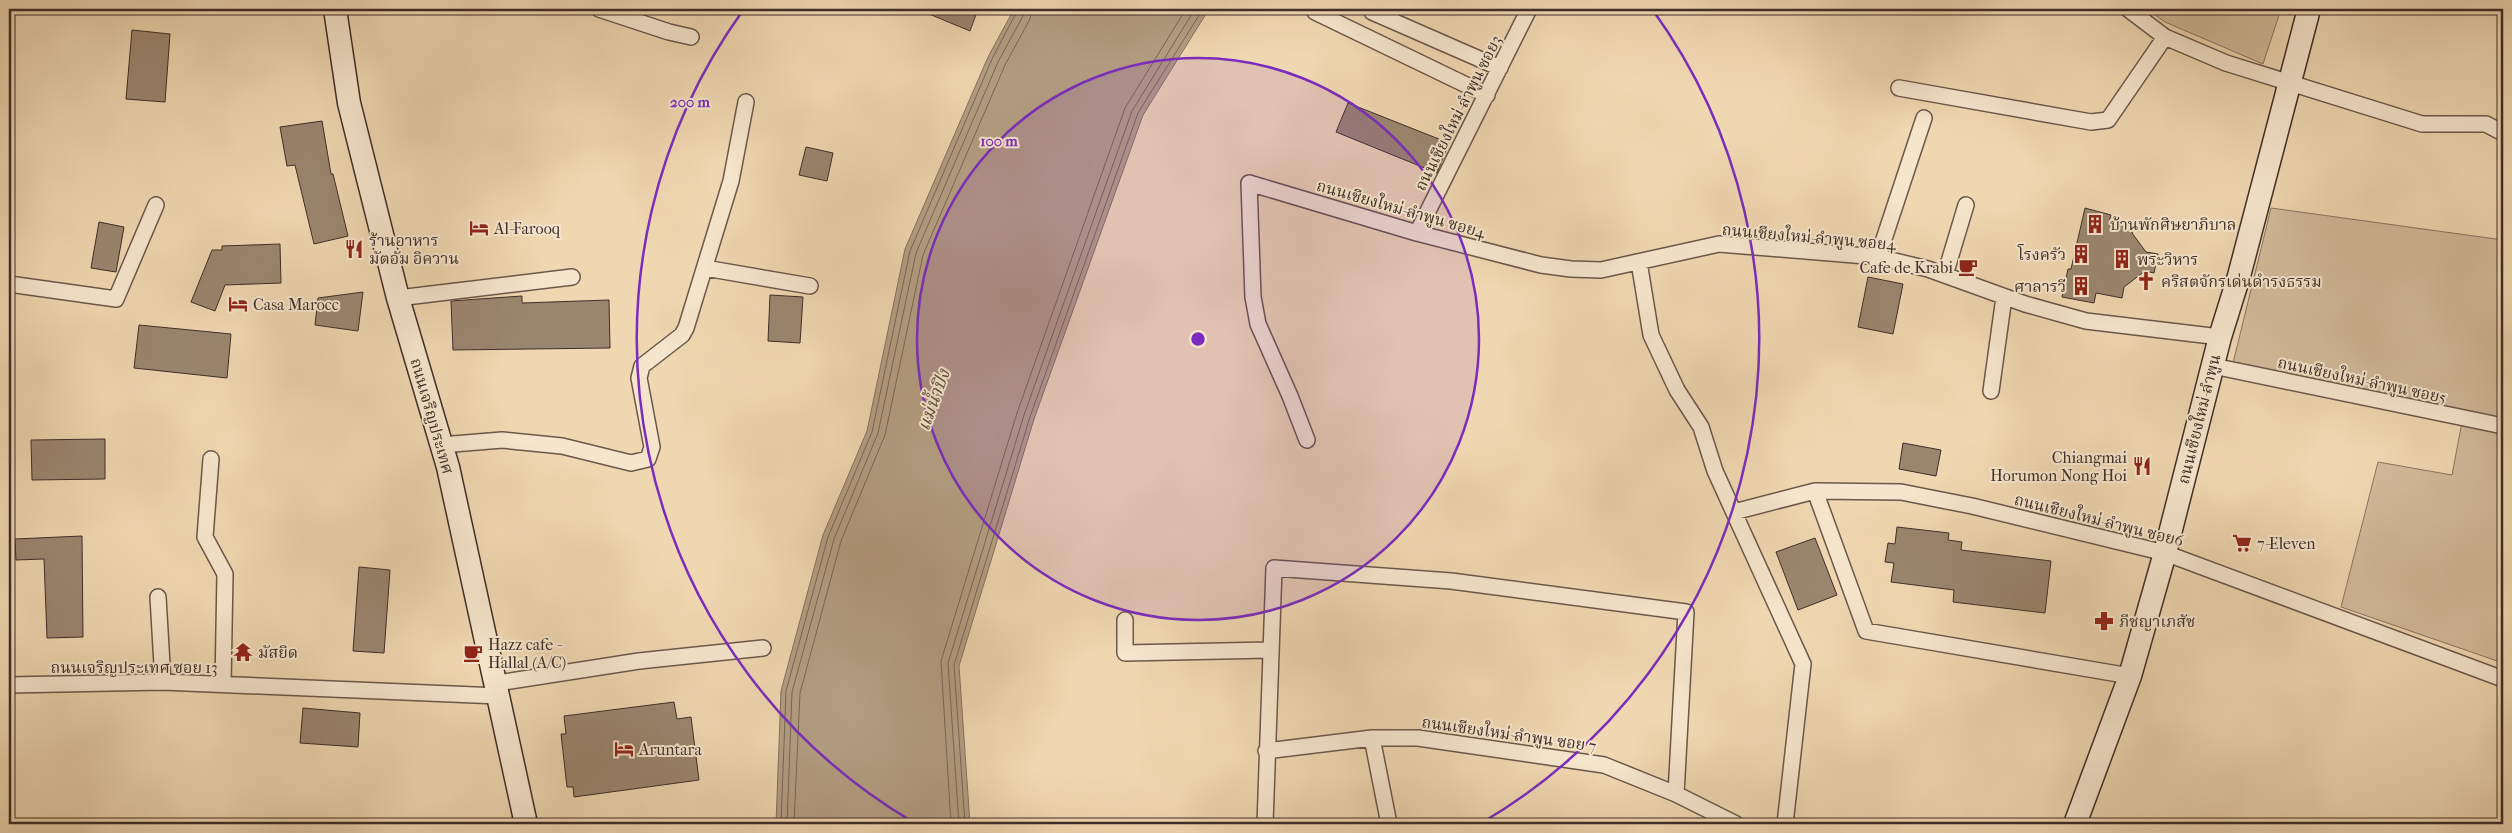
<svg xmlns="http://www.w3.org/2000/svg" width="2512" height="833" viewBox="0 0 2512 833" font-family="'IM FELL French Canon','Noto Serif Thai',serif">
  <rect width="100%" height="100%" fill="#efd7b1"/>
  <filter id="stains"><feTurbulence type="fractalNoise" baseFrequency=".004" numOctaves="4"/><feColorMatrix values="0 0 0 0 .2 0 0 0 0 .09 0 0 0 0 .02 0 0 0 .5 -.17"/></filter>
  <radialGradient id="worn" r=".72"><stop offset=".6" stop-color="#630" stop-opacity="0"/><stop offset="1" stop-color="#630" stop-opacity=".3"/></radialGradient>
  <path fill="#d1ba9a" stroke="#887461" d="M 2147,9 L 2281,9 L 2263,64 L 2165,22 Z
    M 2271,208 L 2503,240 L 2503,419 L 2232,367 Z
    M 2462,422 L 2503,427 L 2503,663 L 2341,607 L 2378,462 L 2452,475 Z"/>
  <path fill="#b39e82" stroke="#84715e" d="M 1014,9 L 1209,9 L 1143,115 L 1034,419 L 959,666 L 970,824 L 776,824 L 781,691 L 823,535 L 867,431 L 905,249 L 988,57 Z"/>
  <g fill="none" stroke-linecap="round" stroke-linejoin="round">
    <path stroke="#786655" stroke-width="1" d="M 781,824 L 786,691 L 828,537 L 872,432 L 910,251 L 992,59 L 1018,9
      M 787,824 L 792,692 L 834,539 L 878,433 L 916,253 L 998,62 L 1023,16 L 1025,9
      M 794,824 L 800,693 L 841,541 L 885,435 L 923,255 L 1005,65 L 1030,19 L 1032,9
      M 951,824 L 941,661 L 1017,413 L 1125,108 L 1186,9
      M 959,824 L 948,663 L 1024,415 L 1132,111 L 1195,9
      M 965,824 L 954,665 L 1030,417 L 1138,113 L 1203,9"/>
  </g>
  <path fill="#9a866f" stroke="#3e2e28" d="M 917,9 L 978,9 L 970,31 Z
    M 132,30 L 170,34 L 165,102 L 126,99 Z
    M 1348,103 L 1449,143 L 1437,173 L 1336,132 Z
    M 322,121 L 331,174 L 333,174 L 348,236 L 314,244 L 295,165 L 287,166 L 280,127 Z
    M 806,147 L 833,153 L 827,181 L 799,175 Z
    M 2085,208 L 2111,215 L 2109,222 L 2134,226 L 2132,233 L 2146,252 L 2158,254 L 2154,273 L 2145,271 L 2124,287 L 2122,298 L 2096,293 L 2094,303 L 2062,297 L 2068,269 L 2071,269 Z
    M 99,222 L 124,227 L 116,272 L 91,268 Z
    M 280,244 L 281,283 L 225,285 L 215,311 L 191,302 L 212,250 L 222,250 L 222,246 Z
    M 1868,277 L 1903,284 L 1893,334 L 1858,327 Z
    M 363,292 L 358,331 L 315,325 L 318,298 Z
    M 770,295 L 803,297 L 800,343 L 768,341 Z
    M 522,296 L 522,303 L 609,300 L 610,348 L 453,350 L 451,301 Z
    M 139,325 L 231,334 L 227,378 L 134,368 Z
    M 105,439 L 105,479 L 32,480 L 31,440 Z
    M 1903,443 L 1941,450 L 1936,476 L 1899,469 Z
    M 1897,527 L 1949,533 L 1948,540 L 1962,542 L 1961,550 L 2051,561 L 2045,613 L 1953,602 L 1954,590 L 1891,582 L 1894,563 L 1885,562 L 1888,543 L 1895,544 Z
    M 82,536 L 83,637 L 47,638 L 44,559 L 16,560 L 15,539 Z
    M 1815,538 L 1837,595 L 1798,610 L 1776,552 Z
    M 359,567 L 390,570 L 384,653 L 353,651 Z
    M 674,702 L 677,719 L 691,717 L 699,780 L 574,797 L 573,787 L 567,787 L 561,734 L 566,734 L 564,716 Z
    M 303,708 L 360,713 L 358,747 L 300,743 Z"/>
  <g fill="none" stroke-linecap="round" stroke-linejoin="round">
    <g stroke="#6a584a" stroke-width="18">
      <path id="street" d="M 599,9 L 669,32 L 691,37
        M 2128,9 L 2165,37 L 2226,63 L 2422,124 L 2486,124 L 2503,133
        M 1315,12 L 1487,95
        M 1372,12 L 1500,68
        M 1899,88 L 2091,122 L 2108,120 L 2165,37
        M 1417,233 L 1529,9
        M 1878,257 L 1924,118
        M 1639,262 L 1651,335 L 1677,390 L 1701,427 L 1715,471 L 1803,664 L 1785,824
        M 705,268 L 810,286
        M 1945,275 L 1966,205
        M 9,284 L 116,299 L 156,205
        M 398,298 L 572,277
        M 2213,366 L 2503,426
        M 1991,391 L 2004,297
        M 1307,440 L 1290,396 L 1258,324 L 1253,297 L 1249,183 L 1417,233 L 1541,265 L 1571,269 L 1601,270 L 1719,244 L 1878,257 L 1928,269 L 2025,304 L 2086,321 L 2220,337
        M 441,445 L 502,440 L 562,446 L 631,463 L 648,459 L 652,447 L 639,378 L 642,366 L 682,335 L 686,328 L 731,181 L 746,102
        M 211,459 L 205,537 L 225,574 L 223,684
        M 1734,512 L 1815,491
        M 158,597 L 163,682
        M 1125,620 L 1125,653 L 1270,650
        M 2130,676 L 1866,631 L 1815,491 L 1901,492 L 1972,506 L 2165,553 L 2503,679
        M 497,683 L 639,661 L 763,648
        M 9,685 L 163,682 L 499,696
        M 1372,738 L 1389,824
        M 1266,751 L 1372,738 L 1418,738 L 1604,765 L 1676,794 L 1736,824
        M 1265,824 L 1274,568 L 1451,581 L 1686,612 L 1676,794"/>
    </g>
    <g stroke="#3e2e28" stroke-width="25">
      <path id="secondary" d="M 335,9 L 349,103 L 398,298 L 448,467 L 526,824
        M 2075,824 L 2130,676 L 2165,553 L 2220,337 L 2239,276 L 2309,9"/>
    </g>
    <use href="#street" stroke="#f5e5cc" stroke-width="15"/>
    <use href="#secondary" stroke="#f5e5cc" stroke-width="22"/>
  </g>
  <circle cx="1198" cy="339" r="281" fill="#7b2cbf" fill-opacity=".12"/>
  <g fill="none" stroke="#7b2cbf" stroke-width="2.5">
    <circle cx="1198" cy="339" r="281"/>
    <path d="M913 822A561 561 0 0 1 744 9M1652 9A561 561 0 0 1 1483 822"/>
  </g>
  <defs>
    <g id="building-bare" transform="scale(1.5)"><path d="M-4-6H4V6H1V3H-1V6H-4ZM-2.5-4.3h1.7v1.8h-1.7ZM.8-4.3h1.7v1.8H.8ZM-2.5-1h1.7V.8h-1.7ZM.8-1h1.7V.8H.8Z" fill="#8f2418" stroke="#f5e5cc" stroke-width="2.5" paint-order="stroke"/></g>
    <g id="hotel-bare" transform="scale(1.5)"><path d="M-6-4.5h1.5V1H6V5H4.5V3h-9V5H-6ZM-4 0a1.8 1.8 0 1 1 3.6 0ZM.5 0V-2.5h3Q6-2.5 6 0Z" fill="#8f2418" stroke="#f5e5cc" stroke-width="2.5" paint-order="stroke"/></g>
    <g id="restaurant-bare" transform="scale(1.5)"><path d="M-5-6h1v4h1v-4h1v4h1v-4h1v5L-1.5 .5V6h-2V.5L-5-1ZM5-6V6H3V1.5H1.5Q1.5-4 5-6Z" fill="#8f2418" stroke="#f5e5cc" stroke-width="2.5" paint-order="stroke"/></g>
    <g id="cafe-bare" transform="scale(1.5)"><path d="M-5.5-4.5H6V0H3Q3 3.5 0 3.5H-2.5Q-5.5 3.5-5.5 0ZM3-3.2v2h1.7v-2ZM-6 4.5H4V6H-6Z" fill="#8f2418" stroke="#f5e5cc" stroke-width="2.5" paint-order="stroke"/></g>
    <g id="church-bare" transform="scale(1.5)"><path d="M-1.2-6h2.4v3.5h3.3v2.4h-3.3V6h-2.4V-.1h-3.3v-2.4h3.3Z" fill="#8f2418" stroke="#f5e5cc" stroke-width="2.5" paint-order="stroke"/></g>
    <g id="supermarket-bare" transform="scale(1.5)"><path d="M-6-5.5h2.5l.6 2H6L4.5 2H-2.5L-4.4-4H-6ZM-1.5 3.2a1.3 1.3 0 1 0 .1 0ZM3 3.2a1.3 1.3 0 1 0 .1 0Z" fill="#8f2418" stroke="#f5e5cc" stroke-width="2.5" paint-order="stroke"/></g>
    <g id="pharmacy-bare" transform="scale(1.5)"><path d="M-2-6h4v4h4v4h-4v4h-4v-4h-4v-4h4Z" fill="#8f2418" stroke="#f5e5cc" stroke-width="2.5" paint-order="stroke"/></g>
    <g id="temple-bare" transform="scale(1.5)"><path d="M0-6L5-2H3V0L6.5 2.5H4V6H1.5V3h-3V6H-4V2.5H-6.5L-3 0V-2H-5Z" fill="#8f2418" stroke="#f5e5cc" stroke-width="2.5" paint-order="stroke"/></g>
  </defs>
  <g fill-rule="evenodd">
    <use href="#building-bare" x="2095" y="224"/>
    <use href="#hotel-bare" x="479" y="228"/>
    <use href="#restaurant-bare" x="354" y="249"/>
    <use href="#building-bare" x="2081" y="254"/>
    <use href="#building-bare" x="2122" y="259"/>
    <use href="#cafe-bare" x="1968" y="267"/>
    <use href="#church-bare" x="2146" y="281"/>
    <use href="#building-bare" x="2081" y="286"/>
    <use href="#hotel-bare" x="238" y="304"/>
    <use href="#restaurant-bare" x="2142" y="466"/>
    <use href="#supermarket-bare" x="2242" y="543"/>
    <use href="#pharmacy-bare" x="2104" y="621"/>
    <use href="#temple-bare" x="243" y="652"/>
    <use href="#cafe-bare" x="473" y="653"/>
    <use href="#hotel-bare" x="624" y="749"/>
  </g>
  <g text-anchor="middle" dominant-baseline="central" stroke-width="4" stroke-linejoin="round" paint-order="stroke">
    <g font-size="16" fill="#3e2e28" stroke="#f5e5cc">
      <text transform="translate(1458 113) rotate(-63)">ถนนเชียงใหม่-ลำพูน ซอย3</text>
      <text transform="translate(1401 209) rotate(16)">ถนนเชียงใหม่-ลำพูน ซอย4</text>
      <text transform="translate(1809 237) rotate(5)">ถนนเชียงใหม่-ลำพูน ซอย4</text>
      <text transform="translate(2362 380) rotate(12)">ถนนเชียงใหม่-ลำพูน ซอย5</text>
      <text transform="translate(432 416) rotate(74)">ถนนเจริญประเทศ</text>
      <text transform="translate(2199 419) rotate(-76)">ถนนเชียงใหม่-ลำพูน</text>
      <text transform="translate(2099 520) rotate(14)">ถนนเชียงใหม่-ลำพูน ซอย6</text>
      <text x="134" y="667">ถนนเจริญประเทศ ซอย 13</text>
      <text transform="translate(1509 734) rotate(8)">ถนนเชียงใหม่-ลำพูน ซอย 7</text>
    </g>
    <g font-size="16" fill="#3e2e28" stroke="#f5e5cc" text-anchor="start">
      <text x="2110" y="224">บ้านพักศิษยาภิบาล</text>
      <text x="494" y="228">Al-Farooq</text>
      <text x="369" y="240">ร้านอาหาร<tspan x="369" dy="18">มัตอัม อิควาน</tspan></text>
      <text x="2066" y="254" text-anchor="end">โรงครัว</text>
      <text x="2137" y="259">พระวิหาร</text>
      <text x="1953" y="267" text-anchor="end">Cafe de Krabi</text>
      <text x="2161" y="281">คริสตจักรเด่นดำรงธรรม</text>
      <text x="2066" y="286" text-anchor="end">ศาลารวี</text>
      <text x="253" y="304">Casa Marocc</text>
      <text x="2127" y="457" text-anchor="end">Chiangmai<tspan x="2127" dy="18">Horumon Nong Hoi</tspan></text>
      <text x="2257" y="543">7-Eleven</text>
      <text x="2119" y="621">ภีชญาเภสัช</text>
      <text x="488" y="644">Hazz cafe -<tspan x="488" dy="18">Hallal (A/C)</tspan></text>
      <text x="258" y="652">มัสยิด</text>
      <text x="639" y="749">Aruntara</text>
    </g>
    <g font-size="18" font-style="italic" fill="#5b4a3e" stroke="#f5e5cc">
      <text transform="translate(934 400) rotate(-70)">แม่น้ำปิง</text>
    </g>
  </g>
  <circle cx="1198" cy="339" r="8" fill="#7b2cbf" stroke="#f5e5cc" stroke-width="2.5"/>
  <g font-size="15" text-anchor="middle" font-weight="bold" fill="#7b2cbf" stroke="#f5e5cc" stroke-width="4" stroke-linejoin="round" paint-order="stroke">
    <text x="690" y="107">200 m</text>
    <text x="999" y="146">100 m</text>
  </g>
  <rect width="2512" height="833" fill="none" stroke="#efd7b1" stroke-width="30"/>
  <rect x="10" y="10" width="2492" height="813" fill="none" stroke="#3e2e28" stroke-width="2.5"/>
  <rect x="15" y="15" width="2482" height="803" fill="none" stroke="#3e2e28"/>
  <rect width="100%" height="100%" filter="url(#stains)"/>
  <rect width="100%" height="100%" fill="url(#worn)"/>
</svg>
